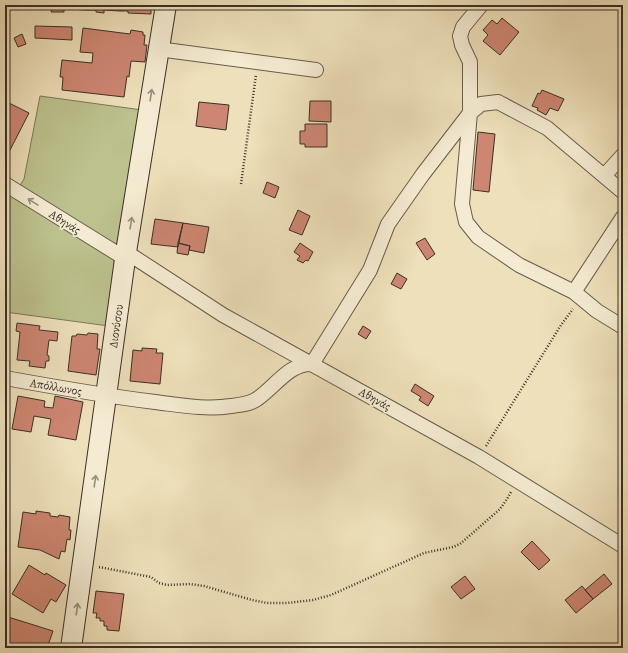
<svg xmlns="http://www.w3.org/2000/svg" width="628" height="653" viewBox="0 0 628 653" font-family="Alegreya,serif">
  <rect width="100%" height="100%" fill="#eee0ba"/>
  <filter id="stains"><feTurbulence type="fractalNoise" baseFrequency=".005" numOctaves="4"/><feColorMatrix values="0 0 0 0 .2 0 0 0 0 .09 0 0 0 0 .02 0 0 0 .5 -.17"/></filter>
  <radialGradient id="worn" r=".72"><stop offset=".6" stop-color="#630" stop-opacity="0"/><stop offset="1" stop-color="#630" stop-opacity=".3"/></radialGradient>
  <path fill="#bcc18d" stroke="#7b785a" d="M 40,96 L 142,110 L 109,326 L 5,312 L 5,189 L 14,195 L 24,179 Z"/>
  <path fill="#cd8672" stroke="#3a3026" d="M 18,5 L 38,5 L 38,7 L 18,7 Z
    M 38,5 L 67,5 L 67,9 L 64,9 L 64,12 L 51,12 L 52,8 L 38,7 Z
    M 67,5 L 86,5 L 86,10 L 67,9 Z
    M 86,5 L 120,5 L 120,11 L 104,10 L 104,13 L 96,12 L 96,10 L 86,10 Z
    M 120,5 L 151,5 L 151,14 L 128,13 L 128,11 L 120,11 Z
    M 502,18 L 519,32 L 500,55 L 483,41 L 488,35 L 483,30 L 492,20 L 497,24 Z
    M 35,26 L 72,27 L 72,40 L 35,38 Z
    M 83,28 L 130,34 L 131,30 L 143,32 L 143,35 L 145,35 L 144,45 L 147,45 L 145,62 L 131,61 L 129,77 L 127,76 L 124,97 L 62,90 L 63,77 L 60,77 L 62,60 L 92,63 L 93,53 L 80,52 Z
    M 22,34 L 26,44 L 18,47 L 14,38 Z
    M 542,90 L 564,99 L 558,111 L 550,108 L 546,115 L 537,110 L 538,108 L 532,106 L 538,93 L 540,94 Z
    M 5,101 L 29,113 L 9,152 L 5,150 Z
    M 310,101 L 331,101 L 331,122 L 309,121 Z
    M 199,102 L 229,105 L 226,130 L 196,126 Z
    M 305,124 L 327,124 L 327,147 L 305,147 L 305,144 L 300,144 L 300,131 L 305,131 Z
    M 478,132 L 495,134 L 489,192 L 473,190 Z
    M 267,182 L 279,187 L 275,198 L 263,193 Z
    M 298,210 L 310,216 L 302,235 L 289,230 Z
    M 155,219 L 183,223 L 178,247 L 151,244 Z
    M 183,223 L 209,227 L 204,253 L 189,250 L 190,246 L 178,243 Z
    M 425,238 L 435,254 L 427,260 L 416,243 Z
    M 178,243 L 190,246 L 188,255 L 177,253 Z
    M 300,243 L 313,252 L 308,261 L 306,260 L 303,263 L 297,260 L 300,256 L 294,252 Z
    M 397,273 L 407,279 L 401,289 L 391,284 Z
    M 17,323 L 40,326 L 39,330 L 58,332 L 57,341 L 49,340 L 47,355 L 49,356 L 49,361 L 46,361 L 45,368 L 29,366 L 30,361 L 17,360 L 20,332 L 16,331 Z
    M 363,326 L 371,331 L 366,339 L 358,334 Z
    M 88,333 L 98,334 L 97,349 L 100,349 L 96,375 L 68,371 L 72,336 L 76,336 L 77,334 L 87,335 Z
    M 142,348 L 157,349 L 156,353 L 163,353 L 160,384 L 130,381 L 133,350 L 142,351 Z
    M 415,384 L 434,396 L 428,406 L 419,400 L 421,397 L 411,391 Z
    M 18,396 L 45,401 L 44,407 L 53,408 L 55,396 L 83,402 L 76,440 L 48,435 L 51,419 L 34,416 L 31,432 L 12,429 Z
    M 36,511 L 50,513 L 50,516 L 58,517 L 59,515 L 70,517 L 69,530 L 71,530 L 70,540 L 67,539 L 65,552 L 61,551 L 59,559 L 40,550 L 18,547 L 23,512 L 36,514 Z
    M 532,541 L 550,560 L 539,570 L 521,552 Z
    M 29,565 L 45,575 L 46,573 L 66,585 L 56,602 L 51,599 L 43,613 L 12,594 Z
    M 604,574 L 612,584 L 593,599 L 585,590 Z
    M 465,576 L 475,589 L 461,599 L 451,587 Z
    M 582,586 L 593,599 L 576,613 L 565,600 Z
    M 96,591 L 124,594 L 119,631 L 107,630 L 107,626 L 104,626 L 104,621 L 100,621 L 100,618 L 96,618 L 97,613 L 93,613 Z
    M 5,616 L 53,631 L 47,648 L 5,648 Z"/>
  <g fill="none" stroke-linecap="round" stroke-linejoin="round">
    <g stroke="#675c4b" stroke-width="16">
      <path id="street" d="M 481,5 L 463,27 L 460,36 L 462,45 L 470,62 L 470,113 L 462,204 L 466,222 L 478,237 L 519,265 L 574,292 L 597,311 L 623,327
        M 158,49 L 316,70
        M 623,155 L 604,176 L 623,192
        M 5,184 L 126,259
        M 126,252 L 223,315 L 479,457 L 623,546
        M 574,292 L 623,217
        M 5,378 C 55,387 105,396 155,402 C 180,405 206,410 231,406 C 240,405 250,404 257,399 C 275,387 289,363 312,364 L 370,270 L 388,224 L 423,174 L 470,113 L 481,104 L 498,102 L 547,128 L 604,176"/>
    </g>
    <g stroke="#3a3026" stroke-width="22">
      <path id="secondary" d="M 71,648 L 126,252 L 166,5"/>
    </g>
    <path stroke="#3a3026" stroke-width="2.5" stroke-dasharray="1 2" stroke-linecap="butt" d="M 241,184 L 256,75
      M 486,446 L 561,325 L 573,309
      M 99,567 L 151,577 L 159,583 L 167,585 L 190,584 L 204,586 L 252,600 L 267,603 L 287,603 L 313,600 L 331,595 L 424,553 L 453,547 L 460,544 L 500,509 L 507,499 L 511,492"/>
    <use href="#street" stroke="#f4ebd2" stroke-width="14"/>
    <use href="#secondary" stroke="#f4ebd2" stroke-width="20"/>
  </g>
  <defs><path id="oneway-shaft" d="M-6 0H5M1.5-3L5.5 0L1.5 3" fill="none" stroke-width="1.6" stroke-linecap="round" stroke-linejoin="round"/></defs>
  <g stroke="#978e7c">
    <use href="#oneway-shaft" transform="translate(151 95) rotate(-81)"/>
    <use href="#oneway-shaft" transform="translate(33 202) rotate(-148)"/>
    <use href="#oneway-shaft" transform="translate(131 223) rotate(-81)"/>
    <use href="#oneway-shaft" transform="translate(95 481) rotate(-82)"/>
    <use href="#oneway-shaft" transform="translate(77 609) rotate(-82)"/>
  </g>
  <g text-anchor="middle" dominant-baseline="central" stroke-width="3.5" stroke-linejoin="round" paint-order="stroke">
    <g font-size="12" fill="#3a3026" stroke="#f4ebd2">
      <text transform="translate(65 222) rotate(32)">Αθηνάς</text>
      <text transform="translate(116 326) rotate(-82)">Διονύσου</text>
      <text transform="translate(56 387) rotate(10)">Απόλλωνος</text>
      <text transform="translate(375 399) rotate(29)">Αθηνάς</text>
    </g>
  </g>
  <rect width="628" height="653" fill="none" stroke="#eee0ba" stroke-width="20"/>
  <rect x="6" y="6" width="616" height="641" fill="none" stroke="#3a3026" stroke-width="2"/>
  <rect x="10" y="10" width="608" height="633" fill="none" stroke="#3a3026"/>
  <rect width="100%" height="100%" filter="url(#stains)"/>
  <rect width="100%" height="100%" fill="url(#worn)"/>
</svg>
